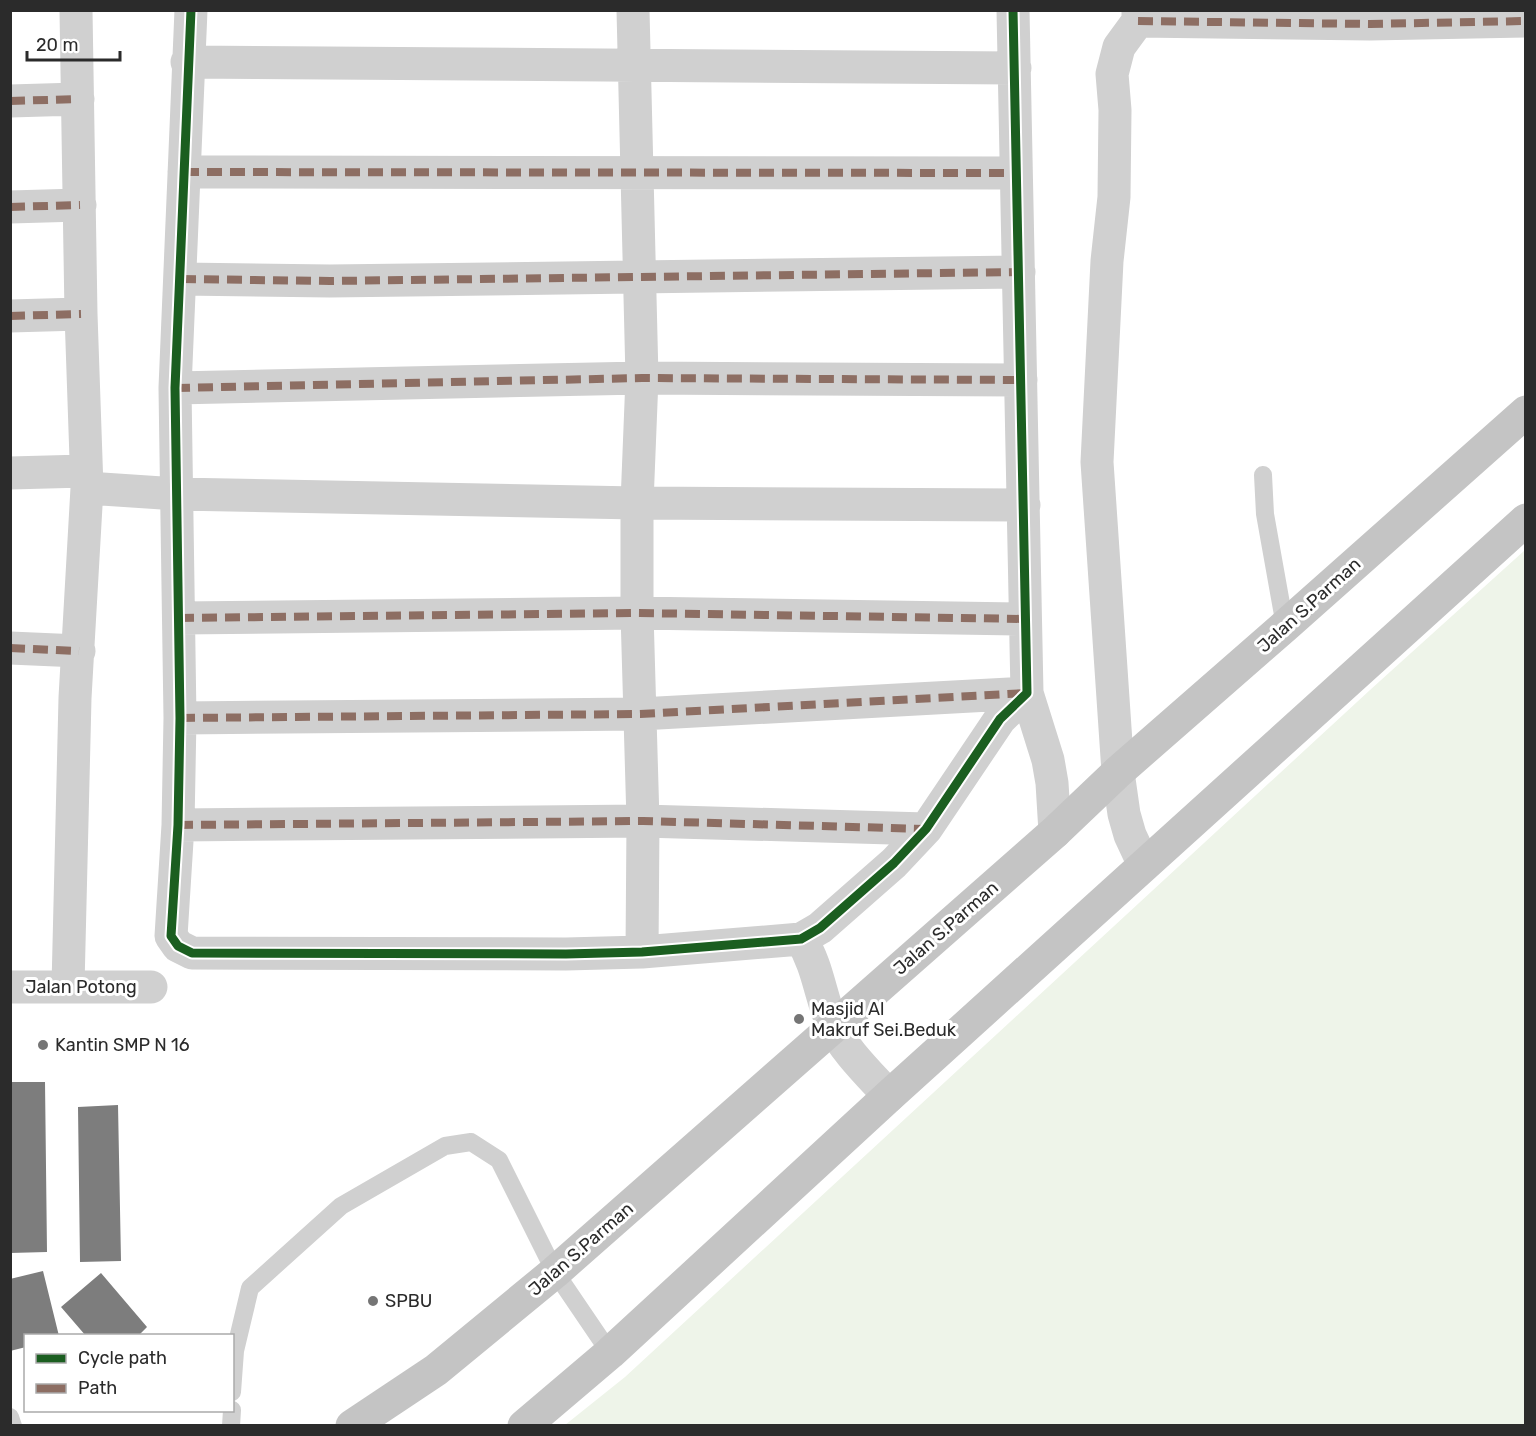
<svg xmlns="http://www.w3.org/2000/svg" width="1536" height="1436" viewBox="0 0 1536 1436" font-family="Rubik,sans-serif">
  <rect width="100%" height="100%" fill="#fff"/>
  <path fill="#eef4e9" d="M 1525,550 L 1525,1425 L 565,1425 L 625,1377 L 1370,690 Z"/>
  <path fill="#7d7d7d" d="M 10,1082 L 45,1082 L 47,1252 L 10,1253 Z
    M 118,1105 L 121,1261 L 80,1262 L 78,1107 Z
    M 43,1271 L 59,1336 L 26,1336 L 26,1347 L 10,1351 L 10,1279 Z
    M 101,1273 L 147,1327 L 138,1336 L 86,1336 L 61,1307 Z"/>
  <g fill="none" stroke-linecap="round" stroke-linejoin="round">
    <path stroke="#d0d0d0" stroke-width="18" d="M 1263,475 L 1265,514 L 1285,626
      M 232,1392 L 235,1351 L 250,1288 L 341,1206 L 445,1146 L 471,1142 L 499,1160 L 555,1272 L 610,1353
      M 10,1417 L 13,1426
      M 231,1426 L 232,1410"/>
    <path stroke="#d0d0d0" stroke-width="33" d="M 191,10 L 175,388 L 180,718 L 178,825 L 171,936 L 178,946 L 192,953 L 566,954 L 642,952 L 801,939 L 820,928 L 894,863 L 926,829 L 1000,719 L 1027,693 L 1013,10
      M 633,10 L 642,378 L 637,503 L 637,613 L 643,821 L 642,952
      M 1138,10 L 1138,21 L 1119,47 L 1112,74 L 1115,110 L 1114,197 L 1107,261 L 1097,462 L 1118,772 L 1124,814 L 1130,835 L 1144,865
      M 1138,21 L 1370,24 L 1526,21
      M 187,62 L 1015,68
      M 10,101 L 78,99
      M 184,172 L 1016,173
      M 10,207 L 80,205
      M 181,279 L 330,281 L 1019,272
      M 10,316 L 81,314
      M 175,388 L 642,378 L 1021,380
      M 10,473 L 85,471
      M 87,488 L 177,494 L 637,503 L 1024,505
      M 179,618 L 637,613 L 1025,619
      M 10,648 L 79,651
      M 180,718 L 640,714 L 1027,693 L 1048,760 L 1052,783 L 1055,832
      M 178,825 L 643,821 L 926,829
      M 801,939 C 819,968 820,997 833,1026 C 843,1049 872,1077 889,1096
      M 68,986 L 75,698 L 87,488 L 81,314 L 76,10
      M 10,987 L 151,987"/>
    <path stroke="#c4c4c4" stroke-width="33" d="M 352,1426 L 436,1370 L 555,1272 L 1055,832 L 1118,772 L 1285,626 L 1526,412
      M 524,1426 L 610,1353 L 889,1096 L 1526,520"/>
    <path stroke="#8d6e63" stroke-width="8" stroke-dasharray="15 8" stroke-linecap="butt" d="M 1138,21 L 1370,24 L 1526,21
      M 10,101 L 78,99
      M 184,172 L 1016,173
      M 10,207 L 80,205
      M 181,279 L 330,281 L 1019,272
      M 10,316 L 81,314
      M 175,388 L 642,378 L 1021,380
      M 179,618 L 637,613 L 1025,619
      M 10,648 L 79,651
      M 180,718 L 640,714 L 1027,693
      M 178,825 L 643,821 L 926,829"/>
    <g stroke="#fff" stroke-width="13">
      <path id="cycleway" d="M 191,10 L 175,388 L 180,718 L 178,825 L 171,936 L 178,946 L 192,953 L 566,954 L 642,952 L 801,939 L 820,928 L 894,863 L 926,829 L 1000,719 L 1027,693 L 1013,10"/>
    </g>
    <use href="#cycleway" stroke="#1b5e20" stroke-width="9"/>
  </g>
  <g fill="#757575" stroke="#fff" stroke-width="2">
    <circle cx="799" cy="1019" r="6"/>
    <circle cx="43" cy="1045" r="6"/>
    <circle cx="373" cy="1301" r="6"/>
  </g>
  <g text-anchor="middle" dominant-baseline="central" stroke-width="6" stroke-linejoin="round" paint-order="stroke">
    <g font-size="18" fill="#2b2b2b" stroke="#fff">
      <text transform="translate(1309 605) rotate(-42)">Jalan S.Parman</text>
      <text transform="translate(946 928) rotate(-41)">Jalan S.Parman</text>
      <text x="81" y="987">Jalan Potong</text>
      <text transform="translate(581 1249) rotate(-41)">Jalan S.Parman</text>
    </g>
    <g font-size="18" fill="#2b2b2b" stroke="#fff" text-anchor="start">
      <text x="811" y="1009">Masjid Al<tspan x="811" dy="21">Makruf Sei.Beduk</tspan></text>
      <text x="55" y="1045">Kantin SMP N 16</text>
      <text x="385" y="1301">SPBU</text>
    </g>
  </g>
  <rect width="1536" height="1436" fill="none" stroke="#2b2b2b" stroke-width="24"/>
  <rect x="24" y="1334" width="210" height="78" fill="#ffffff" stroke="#aaaaaa" stroke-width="1.5"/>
  <rect x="36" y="1354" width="30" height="9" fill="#1b5e20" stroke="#aaaaaa" stroke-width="1.5"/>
  <text x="78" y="1364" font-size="18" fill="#2b2b2b">Cycle path</text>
  <rect x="36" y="1384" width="30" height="9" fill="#8d6e63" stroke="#aaaaaa" stroke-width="1.5"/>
  <text x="78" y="1394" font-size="18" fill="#2b2b2b">Path</text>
  <path d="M27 51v9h93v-9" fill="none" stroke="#2b2b2b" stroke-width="3"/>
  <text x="36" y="51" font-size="18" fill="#2b2b2b" stroke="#ffffff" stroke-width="4.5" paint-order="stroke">20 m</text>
</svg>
